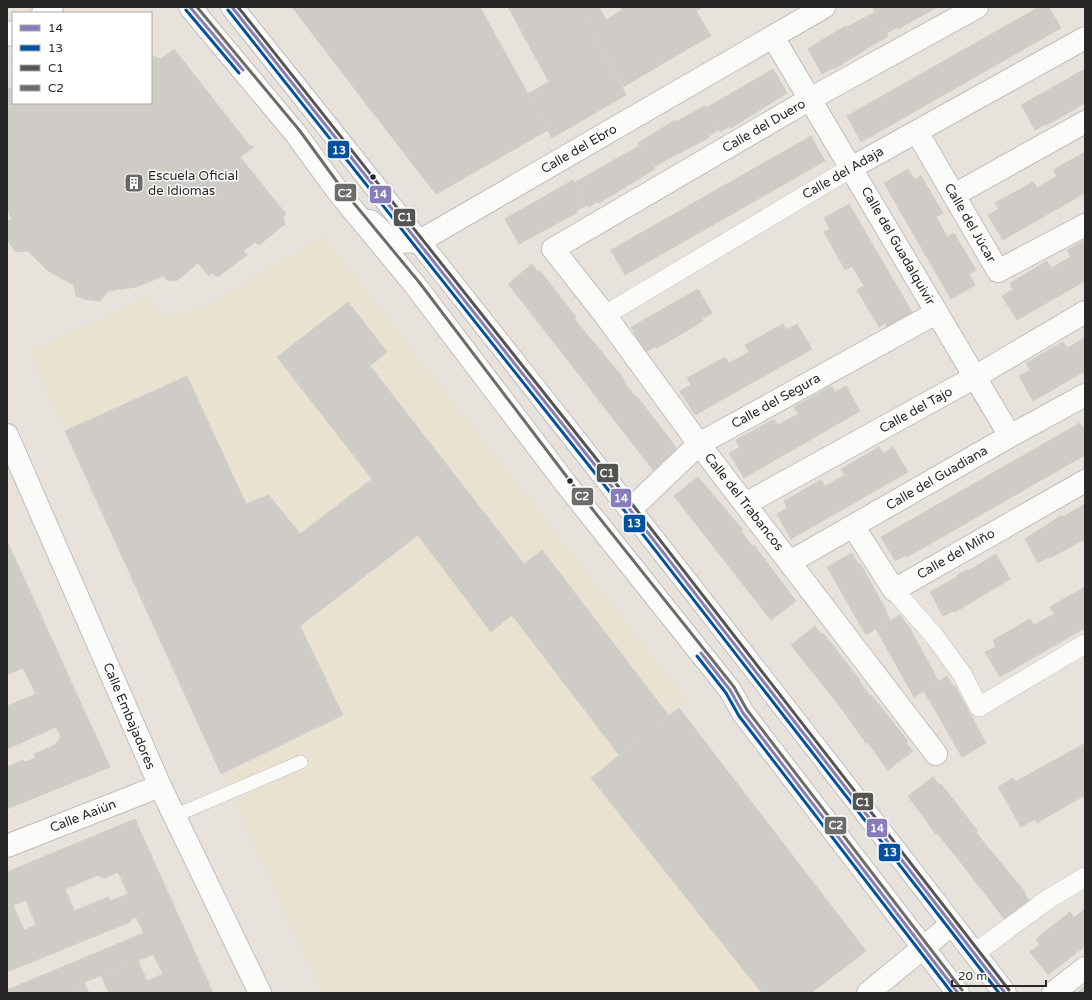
<svg xmlns="http://www.w3.org/2000/svg" width="1092" height="1000" viewBox="0 0 1092 1000" font-family="'Varela Round',sans-serif">
  <rect width="100%" height="100%" fill="#e7e2dc"/>
  <path fill="#eae2d0" d="M 323,236 L 687,700 L 591,778 L 762,993 L 321,993 L 29,352 L 150,296 L 160,318 L 204,307 Z"/>
  <path fill="#cfccc8" stroke="#d1cec8" fill-rule="evenodd" d="M 292,7 L 480,7 L 493,31 L 436,63 L 429,56 L 367,105 Z
    M 508,7 L 567,7 L 572,16 L 582,10 L 626,95 L 552,138 L 528,94 L 549,82 Z
    M 567,7 L 599,7 L 606,20 L 622,10 L 620,7 L 675,7 L 696,44 L 623,87 L 582,10 L 572,16 Z
    M 675,7 L 703,7 L 696,11 L 711,36 L 696,44 Z
    M 878,7 L 937,7 L 898,29 L 897,27 L 887,33 L 873,9 Z
    M 1039,7 L 1049,7 L 1061,28 L 861,142 L 847,116 Z
    M 875,12 L 888,36 L 834,69 L 833,68 L 822,74 L 808,49 L 845,26 L 847,27 Z
    M 493,31 L 548,130 L 436,194 L 367,105 L 429,56 L 436,63 Z
    M 174,49 L 250,146 L 254,147 L 240,157 L 286,214 L 283,217 L 285,224 L 259,245 L 255,242 L 243,251 L 247,255 L 218,277 L 212,273 L 209,276 L 198,263 L 178,280 L 169,281 L 163,276 L 136,287 L 108,291 L 100,301 L 84,299 L 76,296 L 74,285 L 48,271 L 28,251 L 16,252 L 7,240 L 7,222 L 12,219 L 7,208 L 7,90 L 13,87 L 13,103 L 151,103 L 151,55 L 161,59 Z
    M 773,69 L 787,93 L 731,128 L 730,126 L 720,132 L 706,108 Z
    M 1085,69 L 1085,103 L 1047,125 L 1046,124 L 1035,130 L 1021,105 Z
    M 705,106 L 718,130 L 709,136 L 710,137 L 653,167 L 638,143 L 675,120 L 675,122 Z
    M 811,136 L 825,161 L 625,275 L 611,250 Z
    M 639,146 L 655,169 L 599,203 L 597,202 L 588,207 L 574,183 Z
    M 1085,152 L 1085,193 L 1003,240 L 988,215 L 999,209 L 995,203 L 1033,182 L 1037,188 L 1057,176 L 1053,170 Z
    M 908,169 L 915,180 L 921,176 L 943,213 L 936,217 L 947,237 L 954,233 L 976,270 L 969,274 L 975,285 L 951,299 L 884,183 Z
    M 573,180 L 587,205 L 576,211 L 577,213 L 519,244 L 505,219 Z
    M 849,204 L 916,319 L 891,334 L 885,323 L 879,327 L 857,290 L 864,286 L 852,266 L 845,270 L 824,232 L 830,229 L 824,218 Z
    M 1085,240 L 1085,281 L 1017,320 L 1002,296 L 1013,290 L 1010,283 L 1047,261 L 1051,268 L 1071,257 L 1067,250 Z
    M 532,264 L 538,272 L 540,271 L 576,317 L 574,318 L 580,326 L 556,345 L 508,284 Z
    M 698,289 L 712,313 L 702,319 L 703,321 L 657,348 L 656,346 L 645,352 L 631,327 Z
    M 348,302 L 387,352 L 370,366 L 524,564 L 542,550 L 669,716 L 619,755 L 512,615 L 491,632 L 418,535 L 300,626 L 343,715 L 221,774 L 65,431 L 187,376 L 246,504 L 269,495 L 300,534 L 372,479 L 277,357 Z
    M 783,324 L 786,330 L 797,324 L 812,349 L 695,415 L 680,391 L 691,385 L 687,378 L 725,357 L 729,363 L 749,352 L 745,345 Z
    M 580,326 L 625,380 L 623,381 L 629,389 L 605,408 L 556,345 Z
    M 1085,338 L 1085,371 L 1033,401 L 1019,376 L 1030,370 L 1026,363 L 1063,342 L 1067,348 Z
    M 831,386 L 835,392 L 846,386 L 860,411 L 744,478 L 729,453 L 740,447 L 736,440 L 774,419 L 778,425 L 798,414 L 794,407 Z
    M 629,389 L 635,396 L 636,395 L 678,450 L 653,470 L 605,408 Z
    M 1080,423 L 1085,430 L 1085,455 L 907,557 L 906,555 L 895,561 L 881,537 Z
    M 879,447 L 883,454 L 893,447 L 908,472 L 791,539 L 777,514 L 787,508 L 784,501 L 821,480 L 825,486 L 845,475 L 841,469 Z
    M 698,477 L 743,530 L 741,531 L 747,539 L 723,559 L 674,496 Z
    M 1085,504 L 1085,539 L 1050,558 L 1049,557 L 1038,563 L 1025,539 L 1062,515 L 1063,517 Z
    M 747,539 L 753,547 L 754,545 L 796,601 L 771,620 L 723,559 Z
    M 7,541 L 110,767 L 7,809 L 7,767 L 23,760 L 25,762 L 36,758 L 34,754 L 55,745 L 61,737 L 56,727 L 7,749 L 7,706 L 36,694 L 23,668 L 7,675 Z
    M 852,553 L 858,564 L 860,563 L 886,610 L 885,610 L 890,620 L 866,635 L 827,567 Z
    M 996,554 L 1010,579 L 955,612 L 954,611 L 943,616 L 930,592 L 958,576 L 957,575 L 967,570 L 968,571 Z
    M 1085,587 L 1085,628 L 1000,677 L 985,652 L 996,647 L 993,640 L 1030,619 L 1034,625 L 1054,614 L 1050,607 Z
    M 900,615 L 907,625 L 908,625 L 939,682 L 914,697 L 876,629 Z
    M 815,626 L 822,635 L 823,633 L 860,680 L 859,681 L 865,689 L 841,708 L 791,645 Z
    M 947,676 L 954,687 L 955,686 L 986,743 L 962,757 L 924,691 Z
    M 865,689 L 870,696 L 871,695 L 908,741 L 906,743 L 913,751 L 888,770 L 867,742 L 866,743 L 841,708 Z
    M 679,708 L 866,951 L 811,993 L 762,993 L 591,778 Z
    M 1085,743 L 1085,795 L 1037,823 L 1035,819 L 1021,827 L 998,787 L 1013,778 L 1015,782 Z
    M 933,777 L 940,786 L 941,784 L 977,830 L 976,832 L 982,840 L 958,859 L 937,833 L 936,834 L 908,796 Z
    M 135,819 L 213,993 L 109,993 L 101,975 L 138,961 L 147,981 L 163,974 L 153,954 L 149,956 L 139,935 L 144,933 L 136,917 L 130,920 L 130,922 L 7,972 L 7,872 ZM 118,872 L 128,894 L 110,901 L 109,897 L 74,911 L 65,889 L 98,875 L 104,878 ZM 26,900 L 36,925 L 24,930 L 13,905 Z
    M 982,840 L 1025,892 L 1024,893 L 1030,902 L 1006,921 L 958,859 Z
    M 1084,910 L 1085,946 L 1048,975 L 1030,952 L 1040,945 L 1036,939 L 1070,912 L 1074,918 Z
    M 139,935 L 149,956 L 58,993 L 7,993 L 7,990 Z
    M 84,982 L 89,993 L 58,993 Z
    M 1085,986 L 1085,993 L 1076,993 Z"/>
  <g fill="none" stroke-linecap="round" stroke-linejoin="round">
    <g stroke="#c0bebe" stroke-width="14">
      <path id="service" d="M 174,816 L 301,762"/>
    </g>
    <g stroke="#c0bebe" stroke-width="20">
      <path id="pedestrian" d="M 605,315 L 851,168
        M 894,590 L 935,637 L 962,674 L 979,707 L 1085,644
        M 975,953 L 1047,900 L 1085,877"/>
    </g>
    <g stroke="#c0bebe" stroke-width="24">
      <path id="minor" d="M 773,37 L 1010,436
        M 917,132 L 998,271 L 1085,225
        M 851,168 L 1085,38
        M 954,195 L 1085,122
        M 370,221 L 394,242 L 420,241 L 824,7
        M 7,435 L 160,786 L 260,993
        M 745,504 L 975,377 L 1085,312
        M 631,509 L 699,444 L 936,313
        M 853,526 L 894,590 L 1085,481
        M 790,562 L 1010,436 L 1085,395
        M 936,754 L 699,444 L 605,315 L 553,249 L 810,99 L 977,7
        M 7,846 L 160,786
        M 868,993 L 952,924
        M 1053,993 L 1085,968"/>
    </g>
    <g stroke="#c0bebe" stroke-width="24">
      <path id="tertiary" d="M 43,13 L 52,7
        M 7,35 L 13,32"/>
    </g>
    <g stroke="#c0bebe" stroke-width="24">
      <path id="secondary" d="M 190,7 L 296,134 L 339,193 L 415,285 L 566,484 L 730,690 L 743,713 L 958,993
        M 232,7 C 493,333 751,662 1005,993"/>
    </g>
    <use href="#service" stroke="#fbfbfa" stroke-width="13"/>
    <use href="#pedestrian" stroke="#fbfbfa" stroke-width="19"/>
    <use href="#minor" stroke="#fbfbfa" stroke-width="22"/>
    <use href="#tertiary" stroke="#fbfbfa" stroke-width="22"/>
    <use href="#secondary" stroke="#fbfbfa" stroke-width="22"/>
    <g stroke="#fff" stroke-width="6">
      <path id="bus-1" d="M 190,7 L 243,70
        M 232,7 L 621,498 L 1005,993
        M 701,653 L 730,690 L 743,713 L 958,993"/>
    </g>
    <g stroke="#fff" stroke-width="6">
      <path id="bus-2" d="M 186,10 L 239,73
        M 228,10 L 617,501 L 999,993
        M 697,656 L 726,693 L 739,716 L 952,993"/>
    </g>
    <g stroke="#fff" stroke-width="6">
      <path id="bus-3" d="M 238,7 L 625,495 L 1009,990"/>
    </g>
    <g stroke="#fff" stroke-width="6">
      <path id="bus-4" d="M 197,7 L 300,131 L 343,190 L 419,282 L 570,481 L 734,687 L 747,710 L 962,990"/>
    </g>
    <use href="#bus-1" stroke="#887cb9" stroke-width="3"/>
    <use href="#bus-2" stroke="#0051a1" stroke-width="3"/>
    <use href="#bus-3" stroke="#555553" stroke-width="3"/>
    <use href="#bus-4" stroke="#6c6c69" stroke-width="3"/>
  </g>
  <defs>
    <g id="building-square" transform="scale(1)"><rect x="-9" y="-9" width="18" height="18" rx="4" fill="#6a6866" stroke="#fff"/><path d="M-4-6H4V6H1V3H-1V6H-4ZM-2.5-4.3h1.7v1.8h-1.7ZM.8-4.3h1.7v1.8H.8ZM-2.5-1h1.7V.8h-1.7ZM.8-1h1.7V.8H.8Z" fill="#fff"/></g>
  </defs>
  <g fill-rule="evenodd">
    <use href="#building-square" x="134" y="183"/>
  </g>
  <g fill="#272727" stroke="#fff" stroke-width="1.5">
    <circle cx="373" cy="177" r="3.5"/>
    <circle cx="570" cy="481" r="3.5"/>
  </g>
  <g text-anchor="middle" dominant-baseline="central" stroke-width="3" stroke-linejoin="round" paint-order="stroke">
    <g font-size="13" fill="#272727" stroke="#fff">
      <text transform="translate(764 126) rotate(-30)">Calle del Duero</text>
      <text transform="translate(579 149) rotate(-30)">Calle del Ebro</text>
      <text transform="translate(843 173) rotate(-30)">Calle del Adaja</text>
      <text transform="translate(970 223) rotate(60)">Calle del Júcar</text>
      <text transform="translate(898 246) rotate(60)">Calle del Guadalquivir</text>
      <text transform="translate(776 401) rotate(-29)">Calle del Segura</text>
      <text transform="translate(916 410) rotate(-29)">Calle del Tajo</text>
      <text transform="translate(937 478) rotate(-30)">Calle del Guadiana</text>
      <text transform="translate(744 502) rotate(52)">Calle del Trabancos</text>
      <text transform="translate(956 554) rotate(-30)">Calle del Miño</text>
      <text transform="translate(129 716) rotate(67)">Calle Embajadores</text>
      <text transform="translate(83 816) rotate(-21)">Calle Aaiún</text>
    </g>
    <g font-size="13" fill="#272727" stroke="#fff" text-anchor="start">
      <text x="148" y="176">Escuela Oficial<tspan x="148" dy="15">de Idiomas</tspan></text>
    </g>
  </g>
  <g stroke="#fff" stroke-width="1.5">
    <rect x="327" y="140" width="23" height="19" rx="4" fill="#0051a1"/>
    <rect x="334" y="183" width="23" height="19" rx="4" fill="#6c6c69"/>
    <rect x="369" y="185" width="23" height="19" rx="4" fill="#887cb9"/>
    <rect x="393" y="208" width="23" height="19" rx="4" fill="#555553"/>
    <rect x="596" y="463" width="23" height="20" rx="4" fill="#555553"/>
    <rect x="571" y="487" width="23" height="19" rx="4" fill="#6c6c69"/>
    <rect x="610" y="488" width="22" height="20" rx="4" fill="#887cb9"/>
    <rect x="623" y="514" width="23" height="19" rx="4" fill="#0051a1"/>
    <rect x="852" y="792" width="22" height="19" rx="4" fill="#555553"/>
    <rect x="824" y="816" width="23" height="19" rx="4" fill="#6c6c69"/>
    <rect x="866" y="818" width="22" height="20" rx="4" fill="#887cb9"/>
    <rect x="878" y="843" width="23" height="19" rx="4" fill="#0051a1"/>
  </g>
  <g font-size="11" text-anchor="middle" font-weight="bold" fill="#fff">
    <text x="339" y="154">13</text>
    <text x="345" y="197">C2</text>
    <text x="380" y="198">14</text>
    <text x="405" y="221">C1</text>
    <text x="607" y="477">C1</text>
    <text x="582" y="500">C2</text>
    <text x="621" y="502">14</text>
    <text x="634" y="527">13</text>
    <text x="863" y="806">C1</text>
    <text x="836" y="829">C2</text>
    <text x="877" y="832">14</text>
    <text x="890" y="856">13</text>
  </g>
  <rect width="1092" height="1000" fill="none" stroke="#272727" stroke-width="16"/>
  <rect x="12" y="12" width="140" height="92" fill="#ffffff" stroke="#a9a9a9"/>
  <rect x="20" y="25" width="20" height="6" fill="#887cb9" stroke="#a9a9a9"/>
  <text x="48" y="32" font-size="12" fill="#272727">14</text>
  <rect x="20" y="45" width="20" height="6" fill="#0051a1" stroke="#a9a9a9"/>
  <text x="48" y="52" font-size="12" fill="#272727">13</text>
  <rect x="20" y="65" width="20" height="6" fill="#555553" stroke="#a9a9a9"/>
  <text x="48" y="72" font-size="12" fill="#272727">C1</text>
  <rect x="20" y="85" width="20" height="6" fill="#6c6c69" stroke="#a9a9a9"/>
  <text x="48" y="92" font-size="12" fill="#272727">C2</text>
  <path d="M952 980v6h94v-6" fill="none" stroke="#272727" stroke-width="2"/>
  <text x="958" y="980" font-size="12" fill="#272727" stroke="#ffffff" stroke-width="3" paint-order="stroke">20 m</text>
</svg>
